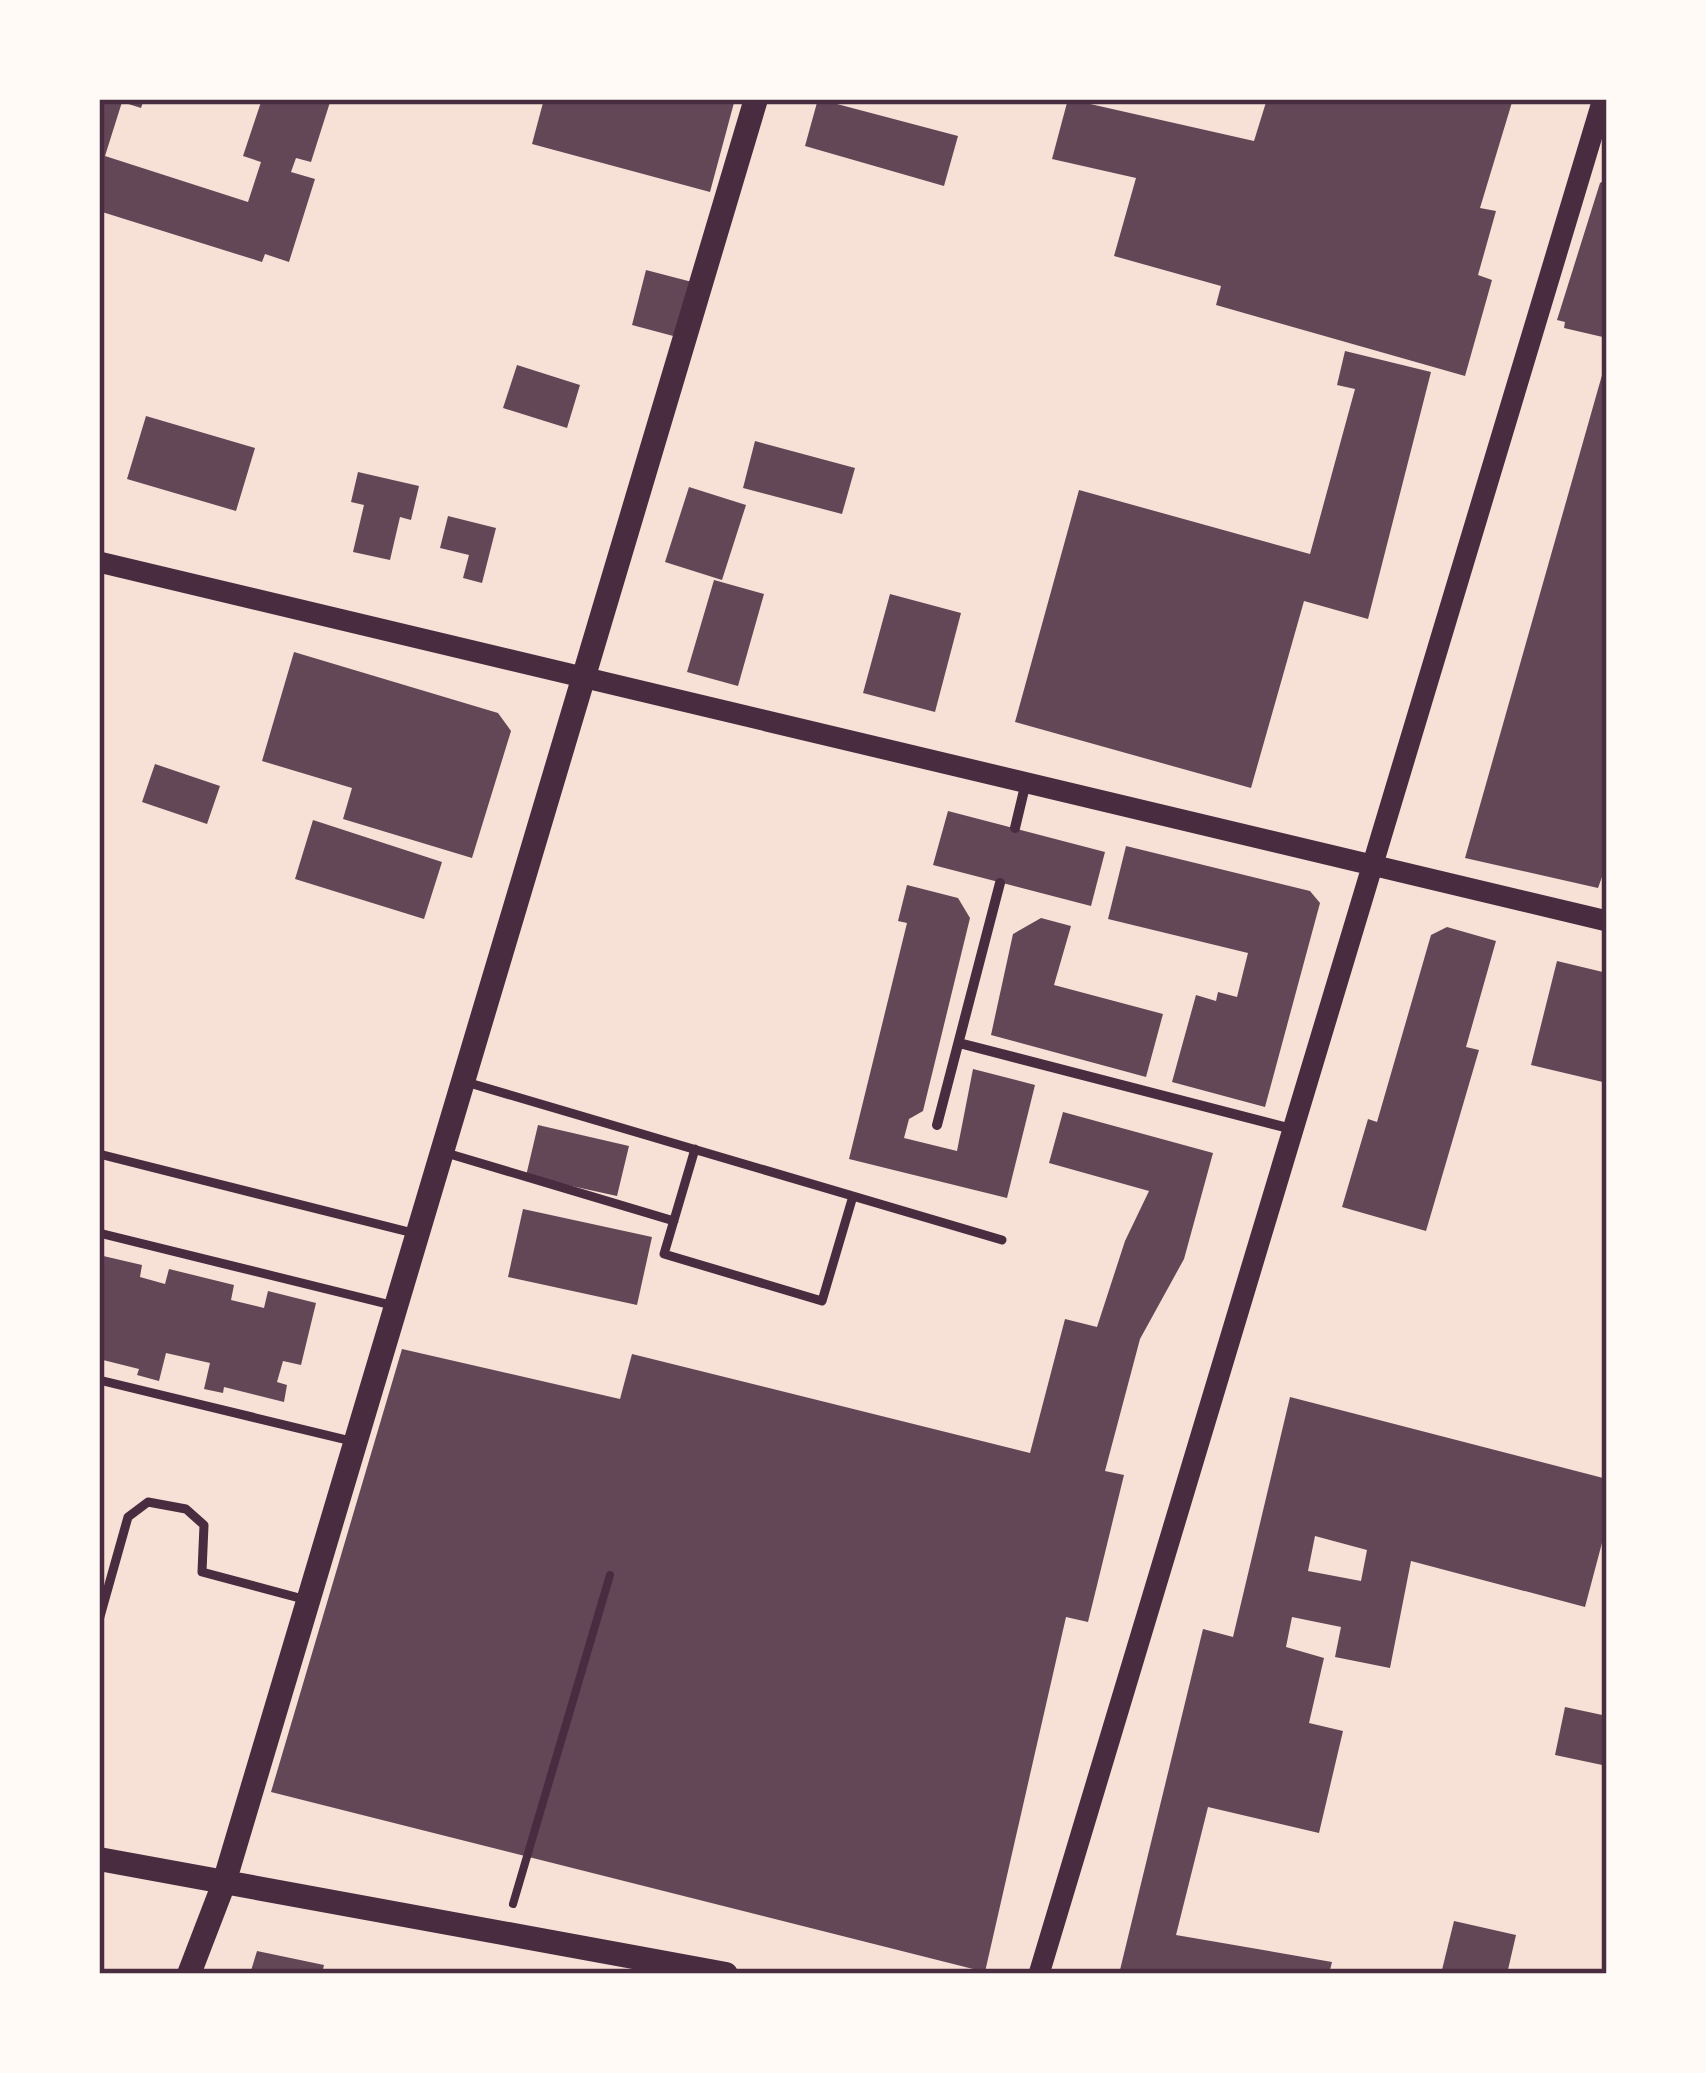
<svg xmlns="http://www.w3.org/2000/svg" width="1706" height="2073" viewBox="0 0 1706 2073" font-family="'Libre Baskerville',serif">
  <rect width="100%" height="100%" fill="#f7e1d7"/>
  <path fill="#644757" fill-rule="evenodd" d="M 99,99 L 144,99 L 141,108 L 122,102 L 105,156 L 248,202 L 261,162 L 243,156 L 262,99 L 331,99 L 311,162 L 296,158 L 291,172 L 315,179 L 289,262 L 265,254 L 262,262 L 99,211 Z
    M 544,99 L 735,99 L 710,192 L 532,144 Z
    M 818,99 L 958,136 L 944,186 L 805,146 Z
    M 1068,99 L 1254,141 L 1267,99 L 1513,99 L 1480,208 L 1496,211 L 1478,275 L 1492,280 L 1465,376 L 1216,305 L 1221,286 L 1114,256 L 1136,178 L 1052,159 Z
    M 1607,179 L 1607,338 L 1564,328 L 1565,322 L 1557,320 L 1600,183 Z
    M 646,270 L 692,282 L 677,337 L 632,325 Z
    M 1345,351 L 1431,372 L 1368,619 L 1304,601 L 1251,788 L 1015,722 L 1079,490 L 1310,554 L 1355,389 L 1337,385 Z
    M 1606,361 L 1607,863 L 1598,888 L 1465,858 Z
    M 517,365 L 580,385 L 567,428 L 503,408 Z
    M 146,416 L 255,448 L 236,511 L 127,479 Z
    M 755,441 L 855,468 L 842,514 L 743,488 Z
    M 358,472 L 419,486 L 411,520 L 400,517 L 390,560 L 353,552 L 364,505 L 351,502 Z
    M 689,487 L 746,505 L 722,580 L 665,562 Z
    M 448,516 L 496,528 L 482,583 L 463,578 L 469,555 L 440,548 Z
    M 714,580 L 764,594 L 738,686 L 687,672 Z
    M 890,594 L 961,613 L 935,712 L 863,693 Z
    M 294,652 L 498,713 L 511,731 L 472,858 L 343,819 L 352,788 L 262,761 Z
    M 155,764 L 220,786 L 207,824 L 142,802 Z
    M 948,811 L 1105,852 L 1091,906 L 933,865 Z
    M 313,820 L 442,862 L 424,919 L 295,879 Z
    M 1126,846 L 1310,891 L 1320,903 L 1265,1107 L 1172,1082 L 1196,995 L 1216,1001 L 1218,992 L 1237,997 L 1248,953 L 1108,919 Z
    M 907,885 L 958,898 L 970,918 L 923,1111 L 909,1119 L 904,1138 L 957,1151 L 973,1069 L 1035,1085 L 1007,1198 L 849,1159 L 907,923 L 898,921 Z
    M 1041,918 L 1071,926 L 1054,985 L 1163,1014 L 1146,1077 L 991,1035 L 1013,934 Z
    M 1447,927 L 1496,941 L 1466,1047 L 1479,1050 L 1426,1231 L 1342,1207 L 1368,1119 L 1377,1122 L 1431,935 Z
    M 1557,961 L 1607,973 L 1607,1083 L 1531,1065 Z
    M 1063,1112 L 1213,1153 L 1184,1259 L 1140,1339 L 1105,1471 L 1124,1475 L 1088,1622 L 1066,1617 L 985,1972 L 271,1792 L 402,1349 L 620,1399 L 632,1354 L 1030,1453 L 1065,1319 L 1097,1327 L 1125,1241 L 1149,1191 L 1049,1163 Z
    M 538,1125 L 629,1146 L 617,1196 L 526,1176 Z
    M 523,1209 L 652,1237 L 637,1305 L 508,1277 Z
    M 99,1255 L 142,1265 L 140,1277 L 165,1284 L 169,1269 L 234,1285 L 231,1300 L 264,1308 L 268,1291 L 316,1303 L 301,1365 L 283,1361 L 277,1382 L 287,1385 L 284,1402 L 224,1387 L 223,1393 L 204,1389 L 210,1363 L 166,1353 L 159,1381 L 137,1375 L 139,1369 L 99,1359 L 103,1317 L 99,1316 Z
    M 1290,1397 L 1607,1479 L 1607,1524 L 1585,1607 L 1411,1561 L 1390,1668 L 1335,1657 L 1341,1627 L 1292,1617 L 1286,1647 L 1324,1658 L 1309,1723 L 1343,1731 L 1319,1833 L 1208,1807 L 1176,1935 L 1332,1962 L 1329,1974 L 1119,1974 L 1203,1629 L 1233,1637 ZM 1315,1536 L 1367,1550 L 1361,1581 L 1308,1571 Z
    M 1565,1707 L 1607,1716 L 1607,1766 L 1555,1755 Z
    M 1454,1921 L 1516,1935 L 1507,1974 L 1441,1974 Z
    M 257,1951 L 324,1965 L 322,1974 L 250,1974 Z"/>
  <g fill="none" stroke-linecap="round" stroke-linejoin="round">
    <path stroke="#4a2c40" stroke-width="8" d="M 513,1904 L 610,1575"/>
    <path stroke="#4a2c40" stroke-width="9" d="M 466,1082 L 1002,1240
      M 695,1149 L 664,1254 L 822,1301 L 853,1196
      M 443,1152 L 674,1221
      M 99,1154 L 413,1233
      M 99,1233 L 391,1305
      M 99,1380 L 351,1441
      M 99,1620 L 128,1517 L 148,1502 L 186,1509 L 204,1525 L 202,1572 L 303,1599"/>
    <path stroke="#4a2c40" stroke-width="10" d="M 1015,828 L 1026,782
      M 959,1043 L 1292,1129
      M 937,1125 L 1000,883"/>
    <path stroke="#4a2c40" stroke-width="21" d="M 99,562 L 1607,921
      M 1039,1974 L 1603,99"/>
    <path stroke="#4a2c40" stroke-width="24" d="M 99,1859 L 726,1974
      M 189,1974 L 224,1883 L 756,99"/>
  </g>
  <rect width="1706" height="2073" fill="none" stroke="#fffaf5" stroke-width="204"/>
  <rect x="102" y="102" width="1502" height="1869" fill="none" stroke="#4a2c40" stroke-width="4.5"/>
</svg>
